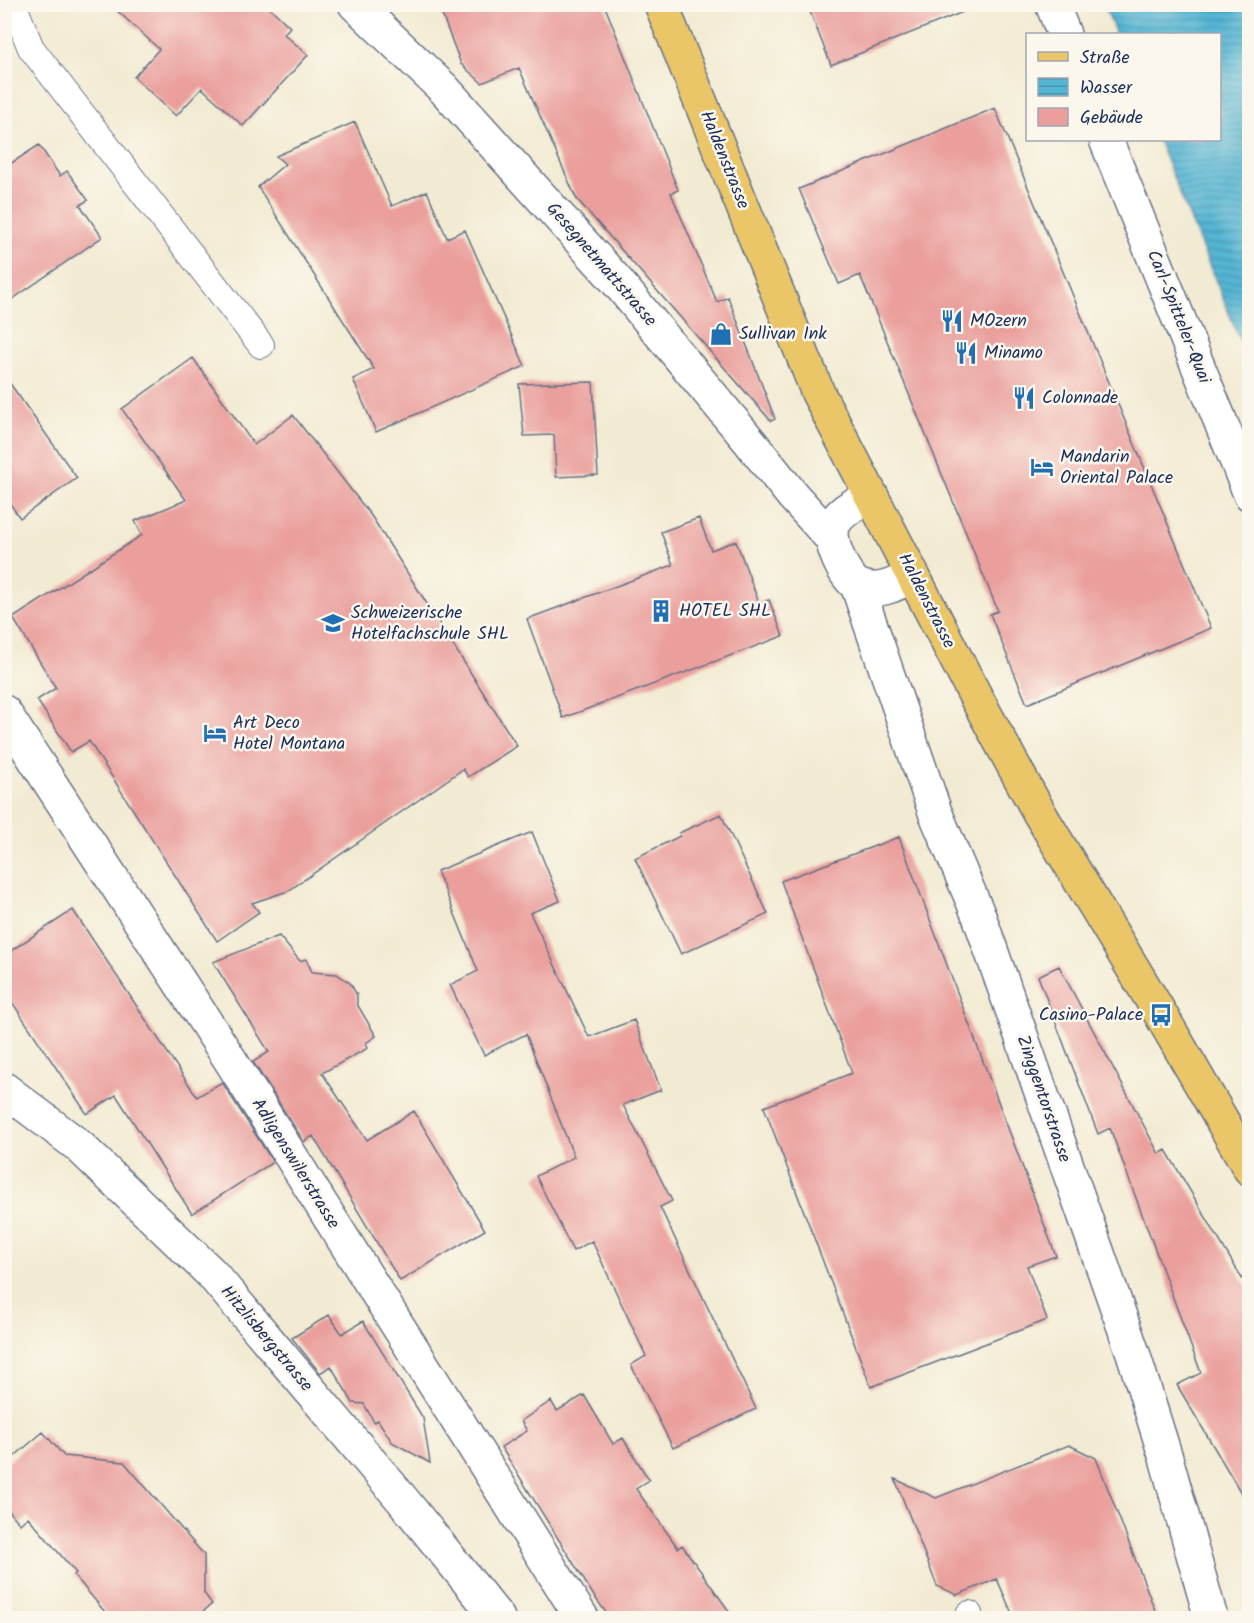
<svg xmlns="http://www.w3.org/2000/svg" width="1254" height="1623" viewBox="0 0 1254 1623" font-family="Kalam,sans-serif">
  <defs>
    <pattern id="water-rules" width="6" height="5" patternUnits="userSpaceOnUse" patternTransform="scale(1.5)"><rect width="6" height="5" fill="#55b6d4"/><path d="M0 2.5h6" fill="none" stroke="#4694af"/></pattern>
  </defs>
  <rect width="100%" height="100%" fill="#fbf7ec"/>
  <filter id="ink" filterUnits="userSpaceOnUse"><feTurbulence type="fractalNoise" baseFrequency=".0167" numOctaves="2"/><feDisplacementMap in="SourceGraphic" scale="12" xChannelSelector="R" yChannelSelector="G"/><feConvolveMatrix kernelMatrix="1 2 1 2 8 2 1 2 1" color-interpolation-filters="sRGB"/></filter>
  <filter id="wash" filterUnits="userSpaceOnUse"><feTurbulence type="fractalNoise" baseFrequency=".008" numOctaves="4" result="noise"/><feDisplacementMap in="SourceGraphic" scale="24" xChannelSelector="R" yChannelSelector="G"/><feGaussianBlur stdDeviation="1.35" result="paint"/><feColorMatrix in="noise" values="0 0 0 0 0 0 0 0 0 0 0 0 0 0 0 0 0 1.4 0 .05"/><feComposite in="paint" operator="in"/></filter>
  <g filter="url(#wash)">
    <rect width="100%" height="100%" fill="#f2ebd3"/>
    <path fill="url(#water-rules)" stroke="#387299" stroke-width="1.5" d="M 1104,5 L 1249,5 L 1249,362 L 1158,140 L 1220,140 L 1220,34 L 1116,34 Z"/>
    <g id="blocks">
      <path fill="#ea9f9c" d="M 110,4 L 266,4 L 290,27 L 284,34 L 308,55 L 243,126 L 202,88 L 176,116 L 134,77 L 159,49 Z
        M 438,4 L 604,4 L 678,190 L 671,193 L 717,302 L 728,297 L 775,419 L 771,421 L 576,198 L 519,68 L 482,83 L 461,64 Z
        M 807,4 L 978,4 L 978,6 L 831,65 Z
        M 995,108 L 1211,628 L 1027,704 L 990,614 L 998,611 L 860,275 L 839,284 L 799,189 Z
        M 355,122 L 392,206 L 427,191 L 447,238 L 465,230 L 525,366 L 376,432 L 353,379 L 374,369 L 258,187 L 285,164 L 276,156 Z
        M 39,145 L 60,176 L 67,171 L 88,200 L 80,205 L 102,237 L 4,305 L 4,168 Z
        M 193,358 L 254,445 L 293,415 L 372,517 L 517,746 L 468,777 L 463,769 L 288,891 L 252,903 L 259,912 L 217,941 L 89,741 L 71,752 L 37,700 L 56,688 L 13,618 L 142,535 L 135,521 L 186,500 L 122,409 Z
        M 4,375 L 77,478 L 20,518 L 4,495 Z
        M 593,382 L 598,475 L 556,477 L 554,435 L 524,436 L 519,384 Z
        M 699,518 L 711,550 L 736,541 L 759,603 L 769,600 L 783,636 L 563,718 L 527,619 L 673,565 L 661,532 Z
        M 721,814 L 768,914 L 681,954 L 635,858 L 680,836 L 679,833 Z
        M 532,832 L 560,901 L 530,913 L 589,1037 L 634,1020 L 661,1090 L 623,1105 L 672,1201 L 660,1207 L 756,1409 L 673,1448 L 631,1365 L 646,1356 L 592,1241 L 573,1251 L 536,1176 L 574,1157 L 526,1034 L 484,1055 L 450,985 L 478,971 L 437,871 Z
        M 899,837 L 1056,1256 L 1027,1266 L 1047,1320 L 871,1387 L 764,1107 L 852,1073 L 781,881 Z
        M 73,910 L 197,1097 L 222,1082 L 273,1162 L 192,1214 L 116,1095 L 87,1114 L 4,990 L 4,955 Z
        M 279,936 L 300,961 L 306,959 L 312,972 L 337,974 L 350,983 L 357,995 L 357,1004 L 376,1036 L 366,1043 L 368,1048 L 322,1073 L 367,1140 L 414,1111 L 485,1230 L 400,1281 L 313,1136 L 304,1142 L 253,1062 L 269,1052 L 213,962 Z
        M 1059,966 L 1159,1154 L 1166,1150 L 1250,1292 L 1250,1508 L 1177,1385 L 1201,1373 L 1110,1128 L 1098,1134 L 1038,976 Z
        M 329,1315 L 342,1334 L 363,1321 L 423,1418 L 430,1463 L 392,1442 L 378,1420 L 374,1422 L 364,1404 L 353,1403 L 331,1366 L 320,1373 L 292,1338 Z
        M 584,1395 L 613,1444 L 623,1438 L 649,1480 L 636,1489 L 678,1548 L 682,1545 L 734,1618 L 610,1618 L 594,1596 L 501,1447 L 527,1431 L 521,1421 L 551,1401 L 557,1411 Z
        M 43,1432 L 64,1456 L 124,1462 L 204,1555 L 204,1593 L 212,1604 L 195,1618 L 110,1618 L 74,1575 L 76,1573 L 28,1517 L 20,1524 L 4,1505 L 4,1465 Z
        M 1069,1445 L 1096,1458 L 1158,1618 L 1014,1618 L 997,1579 L 957,1595 L 937,1586 L 895,1479 L 936,1498 Z"/>
    </g>
  </g>
  <g filter="url(#ink)">
    <use href="#blocks" fill-opacity="0" stroke="#667187" stroke-width="1.5"/>
    <g fill="none" stroke-linecap="round" stroke-linejoin="round">
      <g stroke="#667187" stroke-width="28">
        <path id="service" d="M 13,4 L 31,48 L 261,345
          M 969,1614 L 970,1618"/>
      </g>
      <g stroke="#667187" stroke-width="36">
        <path id="pedestrian" d="M 1052,4 L 1064,34
          M 1106,140 L 1250,494"/>
      </g>
      <g stroke="#667187" stroke-width="36">
        <path id="minor" d="M 355,4 L 444,89 L 615,279 L 751,443 L 793,496 L 832,539
          M 872,497 C 859,502 843,509 835,522 C 825,537 843,574 856,584 C 860,587 869,589 874,589 C 887,590 901,581 913,576
          M 857,585 L 935,812 L 979,916 L 1133,1353 L 1166,1458 L 1211,1618
          M 4,712 L 229,1058 L 582,1618
          M 4,1089 L 79,1146 L 212,1274 L 401,1498 L 498,1618"/>
      </g>
      <g stroke="#667187" stroke-width="36">
        <path id="primary" d="M 661,4 L 818,393 L 977,699 L 1040,814 L 1161,1015 L 1250,1169"/>
      </g>
      <use href="#service" stroke="#fff" stroke-width="26"/>
      <use href="#pedestrian" stroke="#fff" stroke-width="33"/>
      <use href="#minor" stroke="#fff" stroke-width="33"/>
      <use href="#primary" stroke="#eac669" stroke-width="33"/>
    </g>
  </g>
  <defs>
    <g id="restaurant-bare" transform="scale(1.8)"><path d="M-5-6h1v4h1v-4h1v4h1v-4h1v5L-1.5 .5V6h-2V.5L-5-1ZM5-6V6H3V1.5H1.5Q1.5-4 5-6Z" fill="#1f6fb2" stroke="#fbf7ec" stroke-width="2.5" paint-order="stroke"/></g>
    <g id="shop-bare" transform="scale(1.8)"><path d="M-5-2.5h2.3a2.7 3.5 0 0 1 5.4 0H5L5.5 6h-11ZM-1.5-2.5h3a1.5 2.3 0 0 0-3 0Z" fill="#1f6fb2" stroke="#fbf7ec" stroke-width="2.5" paint-order="stroke"/></g>
    <g id="hotel-bare" transform="scale(1.8)"><path d="M-6-4.5h1.5V1H6V5H4.5V3h-9V5H-6ZM-4 0a1.8 1.8 0 1 1 3.6 0ZM.5 0V-2.5h3Q6-2.5 6 0Z" fill="#1f6fb2" stroke="#fbf7ec" stroke-width="2.5" paint-order="stroke"/></g>
    <g id="building-bare" transform="scale(1.8)"><path d="M-4-6H4V6H1V3H-1V6H-4ZM-2.5-4.3h1.7v1.8h-1.7ZM.8-4.3h1.7v1.8H.8ZM-2.5-1h1.7V.8h-1.7ZM.8-1h1.7V.8H.8Z" fill="#1f6fb2" stroke="#fbf7ec" stroke-width="2.5" paint-order="stroke"/></g>
    <g id="university-bare" transform="scale(1.8)"><path d="M0-5L7-2L0 1L-7-2ZM-4 1L0 2.5L4 1V4Q0 6-4 4Z" fill="#1f6fb2" stroke="#fbf7ec" stroke-width="2.5" paint-order="stroke"/></g>
    <g id="bus-bare" transform="scale(1.8)"><path d="M-5-6H5V4H4V6H2V4H-2V6H-4V4H-5ZM-3.5-4V0h7V-4ZM-3.5 1.2v1.5H-2V1.2ZM2 1.2v1.5H3.5V1.2Z" fill="#1f6fb2" stroke="#fbf7ec" stroke-width="2.5" paint-order="stroke"/></g>
  </defs>
  <g fill-rule="evenodd">
    <use href="#restaurant-bare" x="952" y="321"/>
    <use href="#shop-bare" x="721" y="334"/>
    <use href="#restaurant-bare" x="966" y="353"/>
    <use href="#restaurant-bare" x="1024" y="398"/>
    <use href="#hotel-bare" x="1042" y="467"/>
    <use href="#building-bare" x="661" y="611"/>
    <use href="#university-bare" x="333" y="623"/>
    <use href="#hotel-bare" x="215" y="733"/>
    <use href="#bus-bare" x="1161" y="1015"/>
  </g>
  <g text-anchor="middle" dominant-baseline="central" stroke-width="5" stroke-linejoin="round" paint-order="stroke">
    <g font-size="18" fill="#1b2f5e" stroke="#fbf7ec">
      <text transform="translate(724 160) rotate(68)">Haldenstrasse</text>
      <text transform="translate(601 265) rotate(49)">Gesegnetmattstrasse</text>
      <text transform="translate(1178 317) rotate(68)">Carl-Spitteler-Quai</text>
      <text transform="translate(926 601) rotate(63)">Haldenstrasse</text>
      <text transform="translate(1043 1099) rotate(71)">Zinggentorstrasse</text>
      <text transform="translate(295 1164) rotate(58)">Adligenswilerstrasse</text>
      <text transform="translate(266 1339) rotate(50)">Hitzlisbergstrasse</text>
    </g>
    <g font-size="18" fill="#1b2f5e" stroke="#fbf7ec" text-anchor="start">
      <text x="970" y="321">MOzern</text>
      <text x="739" y="334">Sullivan Ink</text>
      <text x="984" y="353">Minamo</text>
      <text x="1042" y="398">Colonnade</text>
      <text x="1060" y="457">Mandarin<tspan x="1060" dy="21">Oriental Palace</tspan></text>
      <text x="679" y="611">HOTEL SHL</text>
      <text x="351" y="613">Schweizerische<tspan x="351" dy="21">Hotelfachschule SHL</tspan></text>
      <text x="233" y="723">Art Deco<tspan x="233" dy="21">Hotel Montana</tspan></text>
      <text x="1143" y="1015" text-anchor="end">Casino-Palace</text>
    </g>
  </g>
  <rect width="1254" height="1623" fill="none" stroke="#fbf7ec" stroke-width="24"/>
  <rect x="1026" y="33" width="195" height="108" fill="#fbf7ec" stroke="#a1a7b3" stroke-width="1.5"/>
  <rect x="1038" y="52" width="30" height="9" fill="#eac669" stroke="#a1a7b3" stroke-width="1.5"/>
  <text x="1080" y="63" font-size="18" fill="#1b2f5e">Straße</text>
  <rect x="1038" y="78" width="30" height="18" fill="url(#water-rules)" stroke="#a1a7b3" stroke-width="1.5"/>
  <text x="1080" y="93" font-size="18" fill="#1b2f5e">Wasser</text>
  <rect x="1038" y="108" width="30" height="18" fill="#ea9f9c" stroke="#a1a7b3" stroke-width="1.5"/>
  <text x="1080" y="123" font-size="18" fill="#1b2f5e">Gebäude</text>
</svg>
